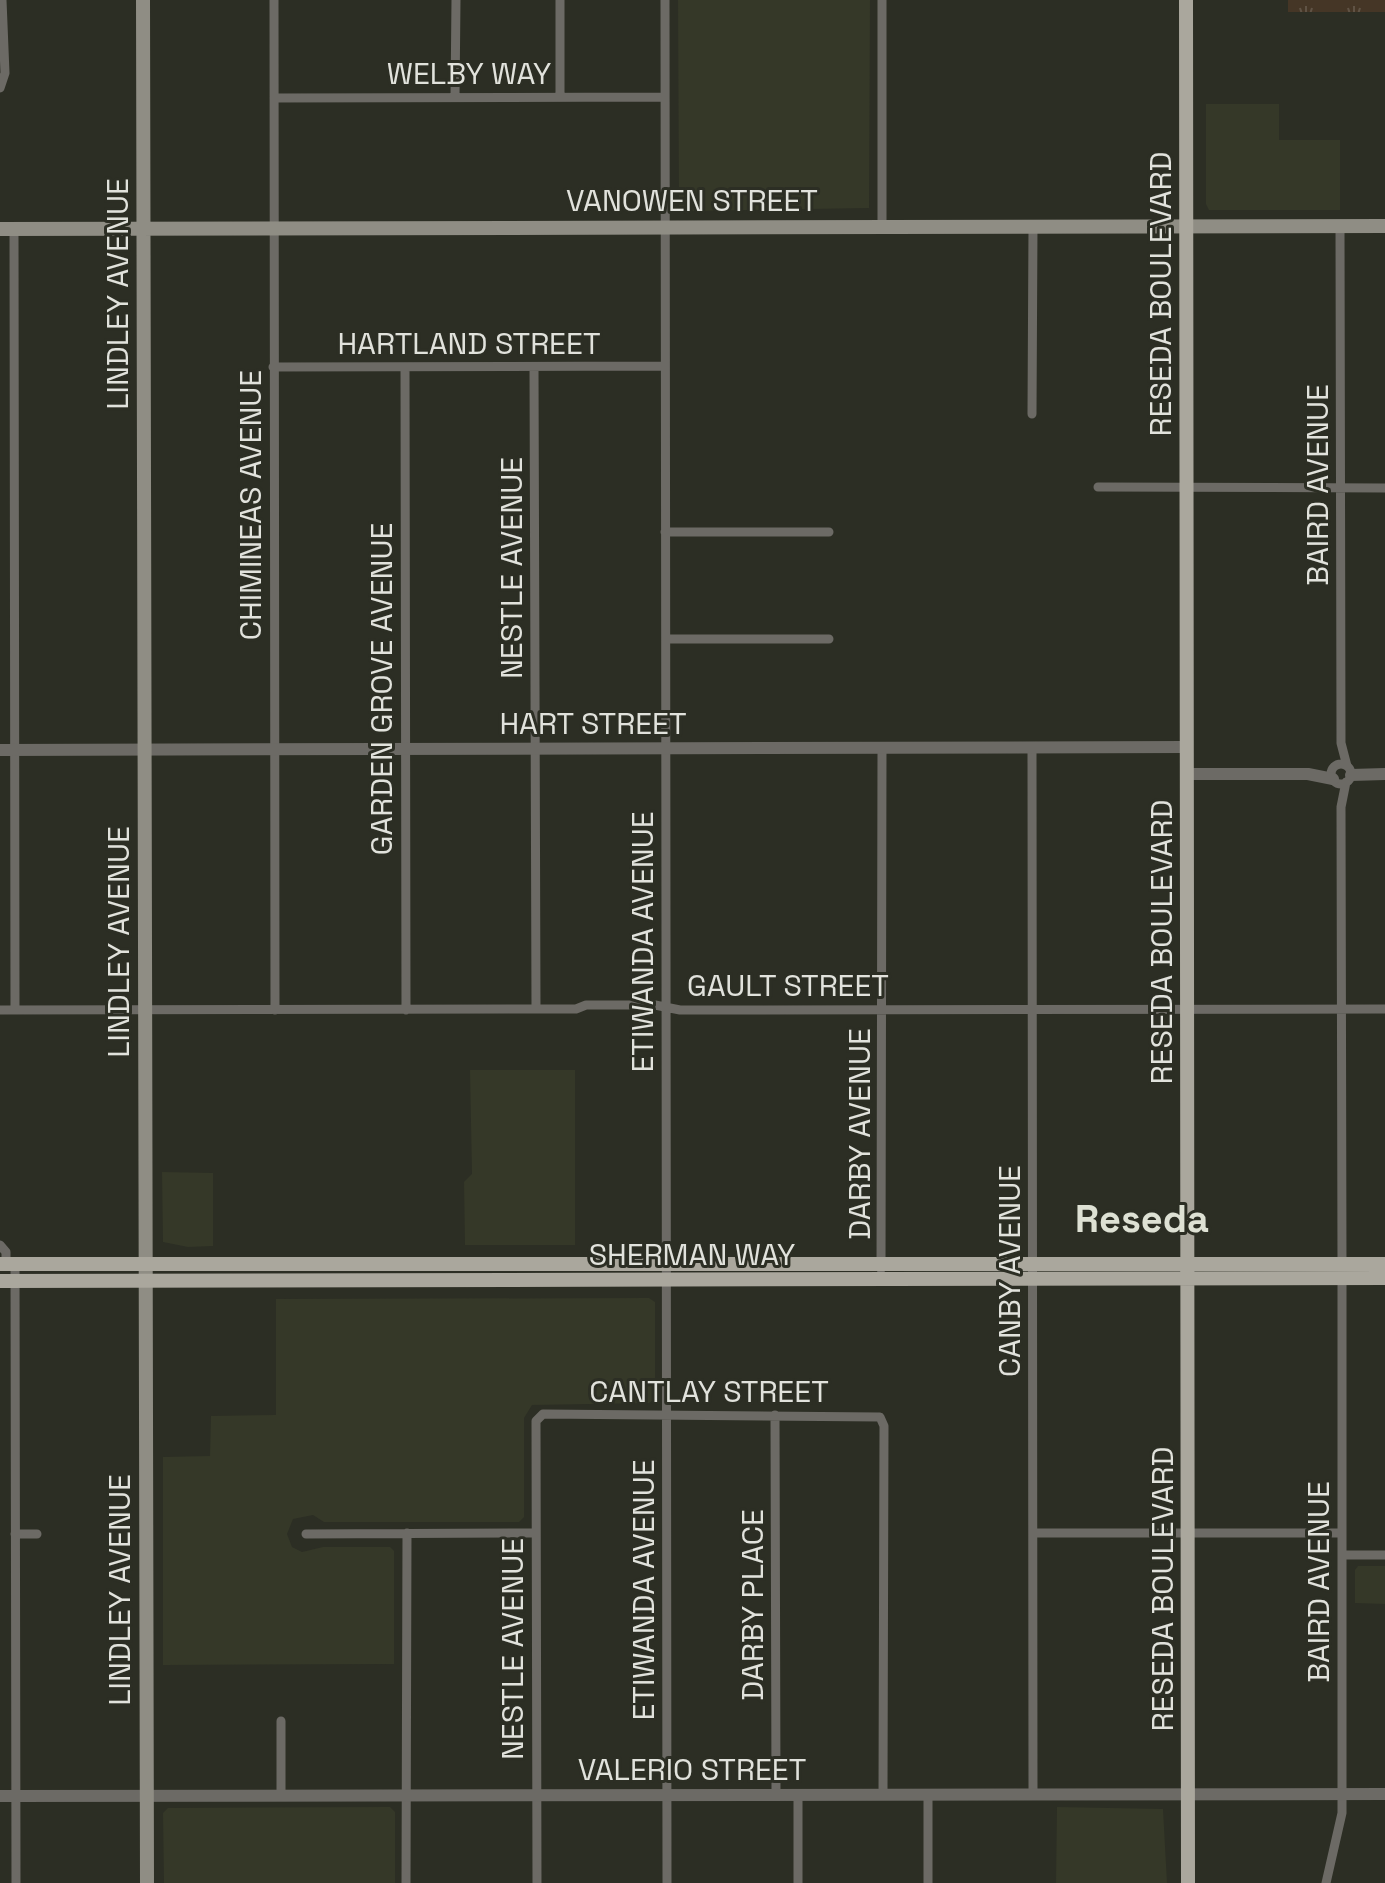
<svg xmlns="http://www.w3.org/2000/svg" width="1385" height="1883" viewBox="0 0 1385 1883" font-family="'Space Grotesk',sans-serif">
  <defs>
    <pattern id="grass-tufts" width="24" height="20" patternUnits="userSpaceOnUse" patternTransform="scale(2)"><rect width="24" height="20" fill="#453626"/><path d="M3 7l-1-3M5 7V3M7 7l1-3M15 17l-1-3M17 17v-4M19 17l1-3" fill="none" stroke="#605345"/></pattern>
  </defs>
  <rect width="100%" height="100%" fill="#2c2e24"/>
  <path fill="#353828" d="M 678,0 L 870,0 L 869,208 L 688,211 L 679,208 Z
    M 1206,104 L 1279,104 L 1279,140 L 1340,140 L 1340,210 L 1209,210 L 1206,204 Z
    M 470,1070 L 575,1070 L 575,1245 L 465,1245 L 464,1182 L 472,1174 Z
    M 162,1172 L 213,1173 L 213,1246 L 188,1247 L 163,1242 Z
    M 649,1298 L 655,1302 L 655,1399 L 649,1403 L 532,1405 L 524,1418 L 524,1517 L 519,1522 L 324,1522 L 313,1515 L 293,1519 L 287,1534 L 292,1547 L 302,1552 L 323,1547 L 390,1547 L 394,1551 L 394,1664 L 163,1665 L 163,1457 L 210,1456 L 211,1416 L 276,1415 L 276,1299 Z
    M 1358,1566 L 1385,1566 L 1385,1604 L 1355,1603 L 1355,1570 Z
    M 390,1807 L 395,1812 L 395,1883 L 164,1883 L 163,1813 L 168,1808 Z
    M 1057,1807 L 1163,1809 L 1167,1883 L 1056,1883 Z"/>
  <path fill="url(#grass-tufts)" d="M 1288,0 L 1385,0 L 1385,12 L 1288,12 Z"/>
  <g fill="none" stroke-linecap="round" stroke-linejoin="round">
    <path stroke="#6c6a65" stroke-width="9" d="M 274,0 L 275,1010
      M 560,0 L 560,97
      M 665,0 L 667,1883
      M 882,0 L 882,226
      M 0,88 L 5,73 L 2,0
      M 455,97 L 456,0
      M 274,98 L 665,97
      M 1340,227 L 1341,743 L 1347,766
      M 14,229 L 15,1010
      M 273,367 L 665,366
      M 534,367 L 536,1009
      M 405,368 L 406,1010
      M 1032,414 L 1033,226
      M 1098,487 L 1385,488
      M 665,532 L 829,532
      M 666,639 L 829,639
      M 1032,749 L 1033,1793
      M1331 774a10 10 0 1 1 20 0a10 10 0 1 1-20 0Z
      M 0,1010 L 576,1009 L 586,1005 L 655,1005 L 680,1010 L 1385,1009
      M 0,1245 L 6,1252 L 6,1264
      M 15,1264 L 16,1883
      M 1342,1264 L 1341,807 L 1346,782
      M 881,1269 L 882,749
      M 775,1415 L 776,1794
      M 1033,1533 L 1341,1533
      M 15,1534 L 37,1534
      M 306,1534 L 536,1533
      M 1342,1555 L 1385,1555
      M 281,1721 L 281,1795
      M 406,1883 L 407,1533
      M 537,1883 L 536,1421 L 543,1414 L 880,1417 L 884,1426 L 883,1794
      M 798,1883 L 798,1794
      M 928,1883 L 928,1794
      M 1326,1883 L 1342,1813 L 1342,1278"/>
    <path stroke="#6c6a65" stroke-width="12" d="M 0,750 L 1186,747
      M 1187,774 L 1308,774 L 1333,779
      M 1351,775 L 1385,774
      M 0,1796 L 1385,1794"/>
    <path stroke="#8f8d84" stroke-width="14" d="M 143,0 L 147,1883
      M 0,229 L 1385,226"/>
    <path stroke="#aaa79d" stroke-width="14" d="M 1186,0 L 1188,1883
      M 0,1264 L 1385,1264
      M 0,1281 L 1385,1278"/>
  </g>
  <g text-anchor="middle" dominant-baseline="central" stroke-width="6" stroke-linejoin="round" paint-order="stroke">
    <g font-size="30" fill="#e1e2dc" stroke="#2c2e24">
      <text x="469" y="73">WELBY WAY</text>
      <text x="692" y="200">VANOWEN STREET</text>
      <text transform="translate(117 294) rotate(-90)">LINDLEY AVENUE</text>
      <text transform="translate(1160 294) rotate(-90)">RESEDA BOULEVARD</text>
      <text x="469" y="343">HARTLAND STREET</text>
      <text transform="translate(1317 485) rotate(-90)">BAIRD AVENUE</text>
      <text transform="translate(250 505) rotate(-90)">CHIMINEAS AVENUE</text>
      <text transform="translate(511 568) rotate(-90)">NESTLE AVENUE</text>
      <text transform="translate(381 689) rotate(-90)">GARDEN GROVE AVENUE</text>
      <text x="593" y="723">HART STREET</text>
      <text transform="translate(118 942) rotate(-90)">LINDLEY AVENUE</text>
      <text transform="translate(642 942) rotate(-90)">ETIWANDA AVENUE</text>
      <text transform="translate(1161 942) rotate(-90)">RESEDA BOULEVARD</text>
      <text x="788" y="985">GAULT STREET</text>
      <text transform="translate(859 1134) rotate(-90)">DARBY AVENUE</text>
      <text x="692" y="1254">SHERMAN WAY</text>
      <text transform="translate(1009 1271) rotate(-90)">CANBY AVENUE</text>
      <text x="709" y="1391">CANTLAY STREET</text>
      <text transform="translate(1318 1582) rotate(-90)">BAIRD AVENUE</text>
      <text transform="translate(1162 1589) rotate(-90)">RESEDA BOULEVARD</text>
      <text transform="translate(119 1590) rotate(-90)">LINDLEY AVENUE</text>
      <text transform="translate(643 1590) rotate(-90)">ETIWANDA AVENUE</text>
      <text transform="translate(752 1605) rotate(-90)">DARBY PLACE</text>
      <text transform="translate(512 1649) rotate(-90)">NESTLE AVENUE</text>
      <text x="692" y="1769">VALERIO STREET</text>
    </g>
    <g font-size="38" font-weight="bold" fill="#dee1d4" stroke="#2c2e24">
      <text x="1142" y="1219">Reseda</text>
    </g>
  </g>
</svg>
